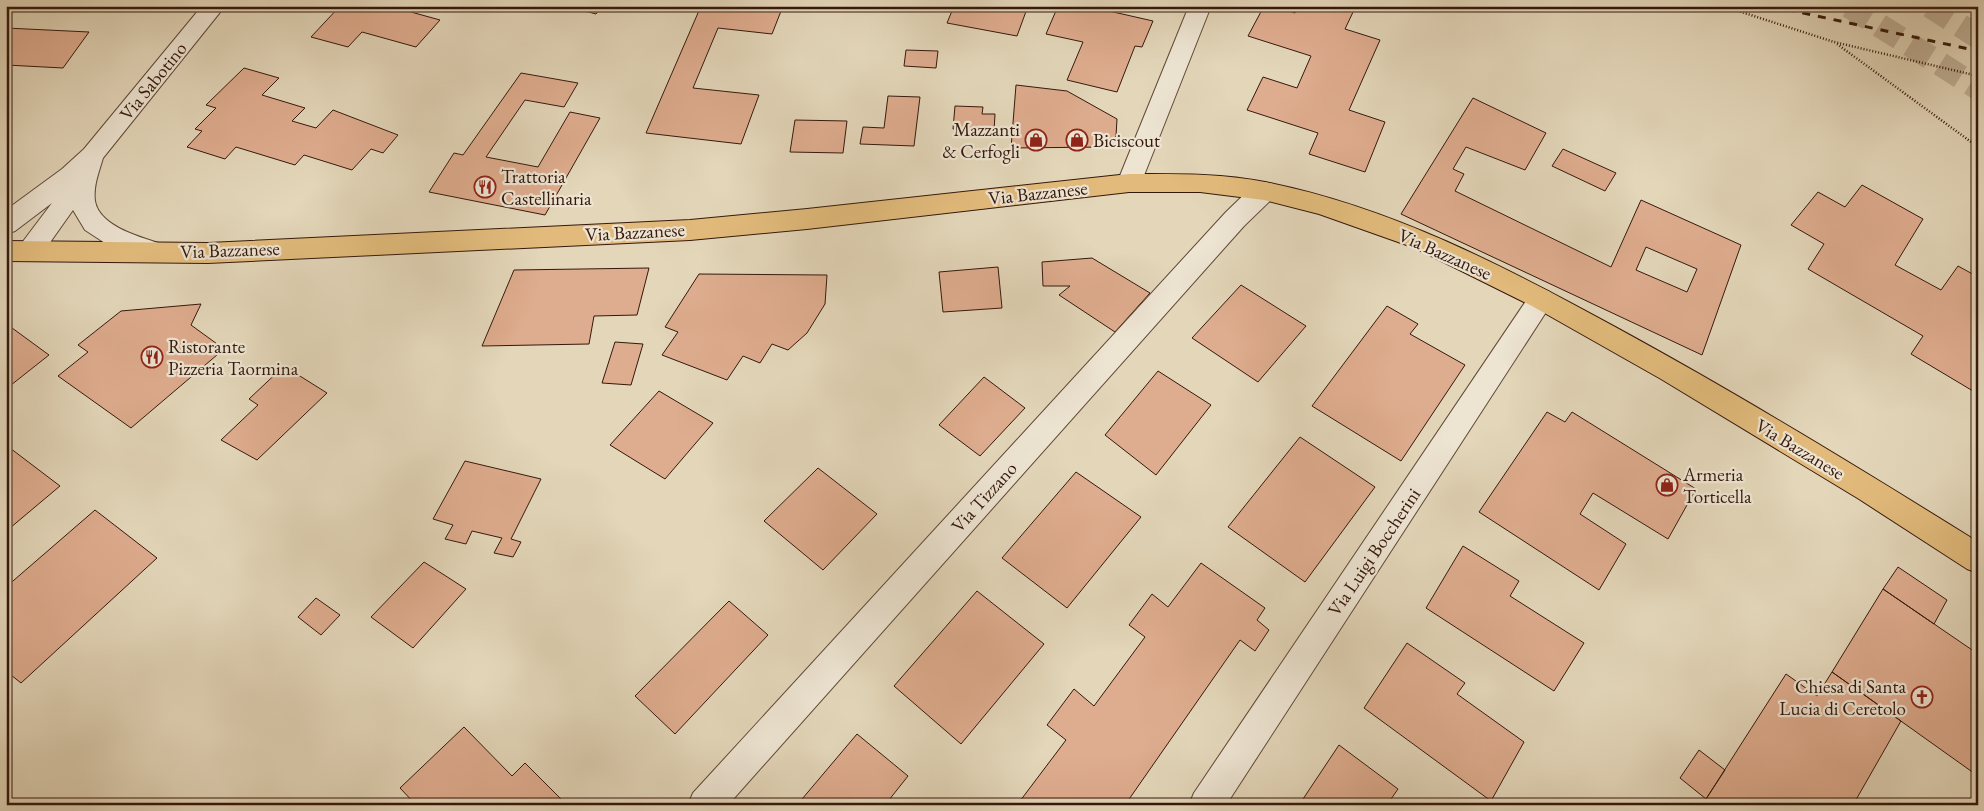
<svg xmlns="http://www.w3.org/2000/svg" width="1984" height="811" viewBox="0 0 1984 811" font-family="'EB Garamond',serif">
  <rect width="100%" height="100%" fill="#e3d6b9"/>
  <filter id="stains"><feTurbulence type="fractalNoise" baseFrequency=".004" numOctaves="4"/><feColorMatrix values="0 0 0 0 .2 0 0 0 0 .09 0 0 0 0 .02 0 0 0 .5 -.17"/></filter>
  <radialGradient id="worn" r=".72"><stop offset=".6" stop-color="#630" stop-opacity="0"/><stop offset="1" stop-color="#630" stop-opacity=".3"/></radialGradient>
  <path fill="#deac8e" stroke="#35180c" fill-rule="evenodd" d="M 340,6 L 417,6 L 411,12 L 440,20 L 416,47 L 362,32 L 348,47 L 311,37 Z
    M 566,6 L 602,6 L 596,14 Z
    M 701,6 L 783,6 L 772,34 L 718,28 L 693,88 L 759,95 L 741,144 L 646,133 Z
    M 954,6 L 1028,6 L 1017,36 L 947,23 Z
    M 1058,6 L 1087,6 L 1153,21 L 1142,47 L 1135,46 L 1117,92 L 1067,80 L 1083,42 L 1046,34 Z
    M 1264,6 L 1274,6 L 1295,13 L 1298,6 L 1342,6 L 1354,10 L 1345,29 L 1380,40 L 1349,110 L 1385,122 L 1365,172 L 1309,154 L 1318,133 L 1247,110 L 1263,77 L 1297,88 L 1311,56 L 1248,36 Z
    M 6,28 L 89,32 L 63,68 L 6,65 Z
    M 906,50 L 938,51 L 936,68 L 904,66 Z
    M 244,68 L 279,78 L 262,95 L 305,108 L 292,121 L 316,128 L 333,110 L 398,135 L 383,153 L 371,149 L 352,170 L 304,155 L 295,165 L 236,147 L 225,159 L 187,147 L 202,131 L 195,129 L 216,108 L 206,105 Z
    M 521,73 L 578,83 L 564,107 L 525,100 L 486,157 L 538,167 L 570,112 L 600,118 L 545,215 L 429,192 L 454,153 L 463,155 Z
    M 1016,85 L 1067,91 L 1117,119 L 1116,136 L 1105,147 L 1011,148 Z
    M 888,96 L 920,97 L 914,146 L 860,144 L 863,127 L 884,128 Z
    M 1473,98 L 1546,133 L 1525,170 L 1466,147 L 1453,169 L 1464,174 L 1455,191 L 1611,267 L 1641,200 L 1741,245 L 1702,355 L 1401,214 ZM 1646,247 L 1697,269 L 1687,292 L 1636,270 Z
    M 955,106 L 983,107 L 982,114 L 995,114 L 994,131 L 953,129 Z
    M 795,120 L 847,121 L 843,153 L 790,152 Z
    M 1563,149 L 1616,173 L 1605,191 L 1552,166 Z
    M 1862,185 L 1923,219 L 1895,265 L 1941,290 L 1958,266 L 1978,277 L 1978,394 L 1911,354 L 1923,336 L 1808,269 L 1824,244 L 1791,225 L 1818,192 L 1845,207 Z
    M 1092,258 L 1150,293 L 1115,332 L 1059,295 L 1070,286 L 1043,286 L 1042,262 Z
    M 998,267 L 1002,308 L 943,312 L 939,272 Z
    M 649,268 L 637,315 L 594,316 L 589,344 L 482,346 L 514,270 Z
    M 699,274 L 827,275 L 825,304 L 807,333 L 788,350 L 772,344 L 760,363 L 743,356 L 727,380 L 662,355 L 678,332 L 665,327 Z
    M 1241,285 L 1306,326 L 1258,382 L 1192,338 Z
    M 201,304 L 191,325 L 224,349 L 131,428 L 58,376 L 88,352 L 78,345 L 121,311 Z
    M 1387,306 L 1418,324 L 1410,334 L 1465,365 L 1401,461 L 1312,406 Z
    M 8,325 L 49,355 L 6,389 L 6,327 Z
    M 615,342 L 643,344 L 631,385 L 602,383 Z
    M 284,366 L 327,393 L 257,460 L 221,440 L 258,405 L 249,399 Z
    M 1158,371 L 1211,405 L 1156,475 L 1105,435 Z
    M 984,377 L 1025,408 L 980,456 L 939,425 Z
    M 659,391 L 713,423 L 665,479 L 610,445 Z
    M 1547,412 L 1565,422 L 1572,412 L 1696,489 L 1668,539 L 1593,493 L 1580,514 L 1626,544 L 1599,590 L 1479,512 Z
    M 1300,437 L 1375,487 L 1305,582 L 1228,527 Z
    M 6,445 L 60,486 L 10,528 L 6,525 Z
    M 465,461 L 541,479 L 511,539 L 521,542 L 513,557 L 494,553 L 502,538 L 472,531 L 466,544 L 445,539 L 453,525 L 433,519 Z
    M 818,468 L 877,514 L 823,570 L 764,521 Z
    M 1076,472 L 1141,517 L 1067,608 L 1002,558 Z
    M 95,510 L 157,558 L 21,683 L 6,671 L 6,587 Z
    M 1463,546 L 1519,581 L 1510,596 L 1584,643 L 1554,691 L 1426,608 Z
    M 424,562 L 466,589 L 413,648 L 371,617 Z
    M 1201,563 L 1265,608 L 1257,620 L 1269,630 L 1255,651 L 1240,640 L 1125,805 L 1024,805 L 1020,801 L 1066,740 L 1047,725 L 1074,689 L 1094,706 L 1145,637 L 1129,625 L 1152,594 L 1168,607 Z
    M 1898,567 L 1947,600 L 1934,624 L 1883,589 Z
    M 1883,589 L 1978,654 L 1978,776 L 1832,672 Z
    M 977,591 L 1044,644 L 961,744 L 894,686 Z
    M 316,598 L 340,615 L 321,635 L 298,617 Z
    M 729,601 L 768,635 L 675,734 L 635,696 Z
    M 1407,643 L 1465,683 L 1457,694 L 1524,742 L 1491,801 L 1364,708 Z
    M 1832,672 L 1901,721 L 1853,805 L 1714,805 L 1706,799 L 1786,674 L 1817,696 Z
    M 464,727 L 512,776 L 525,763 L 567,805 L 416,805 L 400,788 Z
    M 857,734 L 908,776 L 885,805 L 797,805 Z
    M 1339,745 L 1398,789 L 1389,802 L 1393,805 L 1299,805 Z
    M 1699,750 L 1725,770 L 1706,799 L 1680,778 Z"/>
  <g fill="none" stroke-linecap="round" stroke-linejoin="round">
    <path stroke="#c0b096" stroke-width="24" stroke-dasharray="24 12" stroke-linecap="butt" d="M 1849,6 L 1978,88
      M 1930,6 L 1978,37"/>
    <g stroke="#604837" stroke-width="2">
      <path id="minor" d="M 202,6 L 225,6 L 103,158 C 99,172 93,186 95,201 C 99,227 143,238 165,245 L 169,252 L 165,259 L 156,262 L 108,245 L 85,230 L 73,210 L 39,258 L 30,261 L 21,258 L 17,251 L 21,244 L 52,203 L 15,231 L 6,234 L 6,210 L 62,169 L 84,149 Z
        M 1189,6 L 1211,6 L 1141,183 L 1138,190 L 1129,192 L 1120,190 L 1117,183 Z
        M 1264,182 L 1273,184 L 1276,191 L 1273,198 L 1244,226 L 728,805 L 688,805 L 693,793 L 1226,212 L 1255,184 Z
        M 1541,288 L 1550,292 L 1554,299 L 1550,306 L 1226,805 L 1189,805 L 1194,793 L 1532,292 Z"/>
    </g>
    <g stroke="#35180c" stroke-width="2">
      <path id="major" d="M 1129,174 C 1175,174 1220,173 1265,182 C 1391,207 1506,267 1617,328 C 1740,395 1859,468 1978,542 L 1978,573 L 1967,569 L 1859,499 L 1661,379 L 1532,306 L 1415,248 L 1319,214 L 1264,200 L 1200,192 L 1129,192 L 807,229 L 690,240 L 208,263 L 6,261 L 6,241 L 208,243 L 690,220 L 807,209 Z"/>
    </g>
    <path stroke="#35180c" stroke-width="2.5" stroke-dasharray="1 2" stroke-linecap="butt" d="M 1723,6 L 1834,42 L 1978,76
      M 1837,44 L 1978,147"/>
    <use href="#minor" fill="#ede4d2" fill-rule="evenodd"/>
    <use href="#major" fill="#e2bb7c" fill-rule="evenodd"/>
    <path stroke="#35180c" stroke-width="3" stroke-dasharray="8 8" stroke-linecap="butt" d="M 1771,6 L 1978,51"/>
  </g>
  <defs>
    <g id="shop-ring" transform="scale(1.125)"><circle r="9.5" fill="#ede4d2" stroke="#8f2418" stroke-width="1.5"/><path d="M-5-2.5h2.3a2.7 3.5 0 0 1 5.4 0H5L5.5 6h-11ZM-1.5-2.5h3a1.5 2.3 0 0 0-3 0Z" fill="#8f2418"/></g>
    <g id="restaurant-ring" transform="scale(1.125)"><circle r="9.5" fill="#ede4d2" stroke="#8f2418" stroke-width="1.5"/><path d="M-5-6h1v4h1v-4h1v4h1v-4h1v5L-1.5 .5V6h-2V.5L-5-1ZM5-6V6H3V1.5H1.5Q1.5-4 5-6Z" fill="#8f2418"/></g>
    <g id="church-ring" transform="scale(1.125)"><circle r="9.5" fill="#ede4d2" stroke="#8f2418" stroke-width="1.5"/><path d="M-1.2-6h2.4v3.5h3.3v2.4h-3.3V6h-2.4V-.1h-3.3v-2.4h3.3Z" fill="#8f2418"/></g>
  </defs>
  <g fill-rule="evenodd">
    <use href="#shop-ring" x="1036" y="140"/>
    <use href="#shop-ring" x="1077" y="140"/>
    <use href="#restaurant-ring" x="485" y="187"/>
    <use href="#restaurant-ring" x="152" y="357"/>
    <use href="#shop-ring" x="1667" y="485"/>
    <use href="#church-ring" x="1922" y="697"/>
  </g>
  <g text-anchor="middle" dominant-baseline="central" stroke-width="4.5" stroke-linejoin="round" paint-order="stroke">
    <g font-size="19" fill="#35180c" stroke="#ede4d2">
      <text transform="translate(153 81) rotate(-51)">Via Sabotino</text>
      <text transform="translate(1038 193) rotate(-6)">Via Bazzanese</text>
      <text transform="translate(635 232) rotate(-3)">Via Bazzanese</text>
      <text transform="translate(230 250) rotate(-2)">Via Bazzanese</text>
      <text transform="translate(1445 254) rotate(24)">Via Bazzanese</text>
      <text transform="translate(1800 449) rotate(31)">Via Bazzanese</text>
      <text transform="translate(984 497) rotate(-48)">Via Tizzano</text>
      <text transform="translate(1374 552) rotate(-56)">Via Luigi Boccherini</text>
    </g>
    <g font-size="19" fill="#35180c" stroke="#ede4d2" text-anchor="start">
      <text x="1020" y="129" text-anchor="end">Mazzanti<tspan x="1020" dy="22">&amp; Cerfogli</tspan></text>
      <text x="1093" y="140">Biciscout</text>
      <text x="501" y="176">Trattoria<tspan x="501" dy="22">Castellinaria</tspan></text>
      <text x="168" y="346">Ristorante<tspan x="168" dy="22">Pizzeria Taormina</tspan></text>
      <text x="1683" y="474">Armeria<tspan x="1683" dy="22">Torticella</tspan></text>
      <text x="1906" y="686" text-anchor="end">Chiesa di Santa<tspan x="1906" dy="22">Lucia di Ceretolo</tspan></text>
    </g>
  </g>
  <rect width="1984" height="811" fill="none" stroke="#e3d6b9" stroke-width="25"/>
  <rect x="8" y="8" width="1969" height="796" fill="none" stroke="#35180c" stroke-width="2.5"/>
  <rect x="12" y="12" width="1959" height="786" fill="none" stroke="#35180c"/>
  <rect width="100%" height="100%" filter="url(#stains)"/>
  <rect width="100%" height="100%" fill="url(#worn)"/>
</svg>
